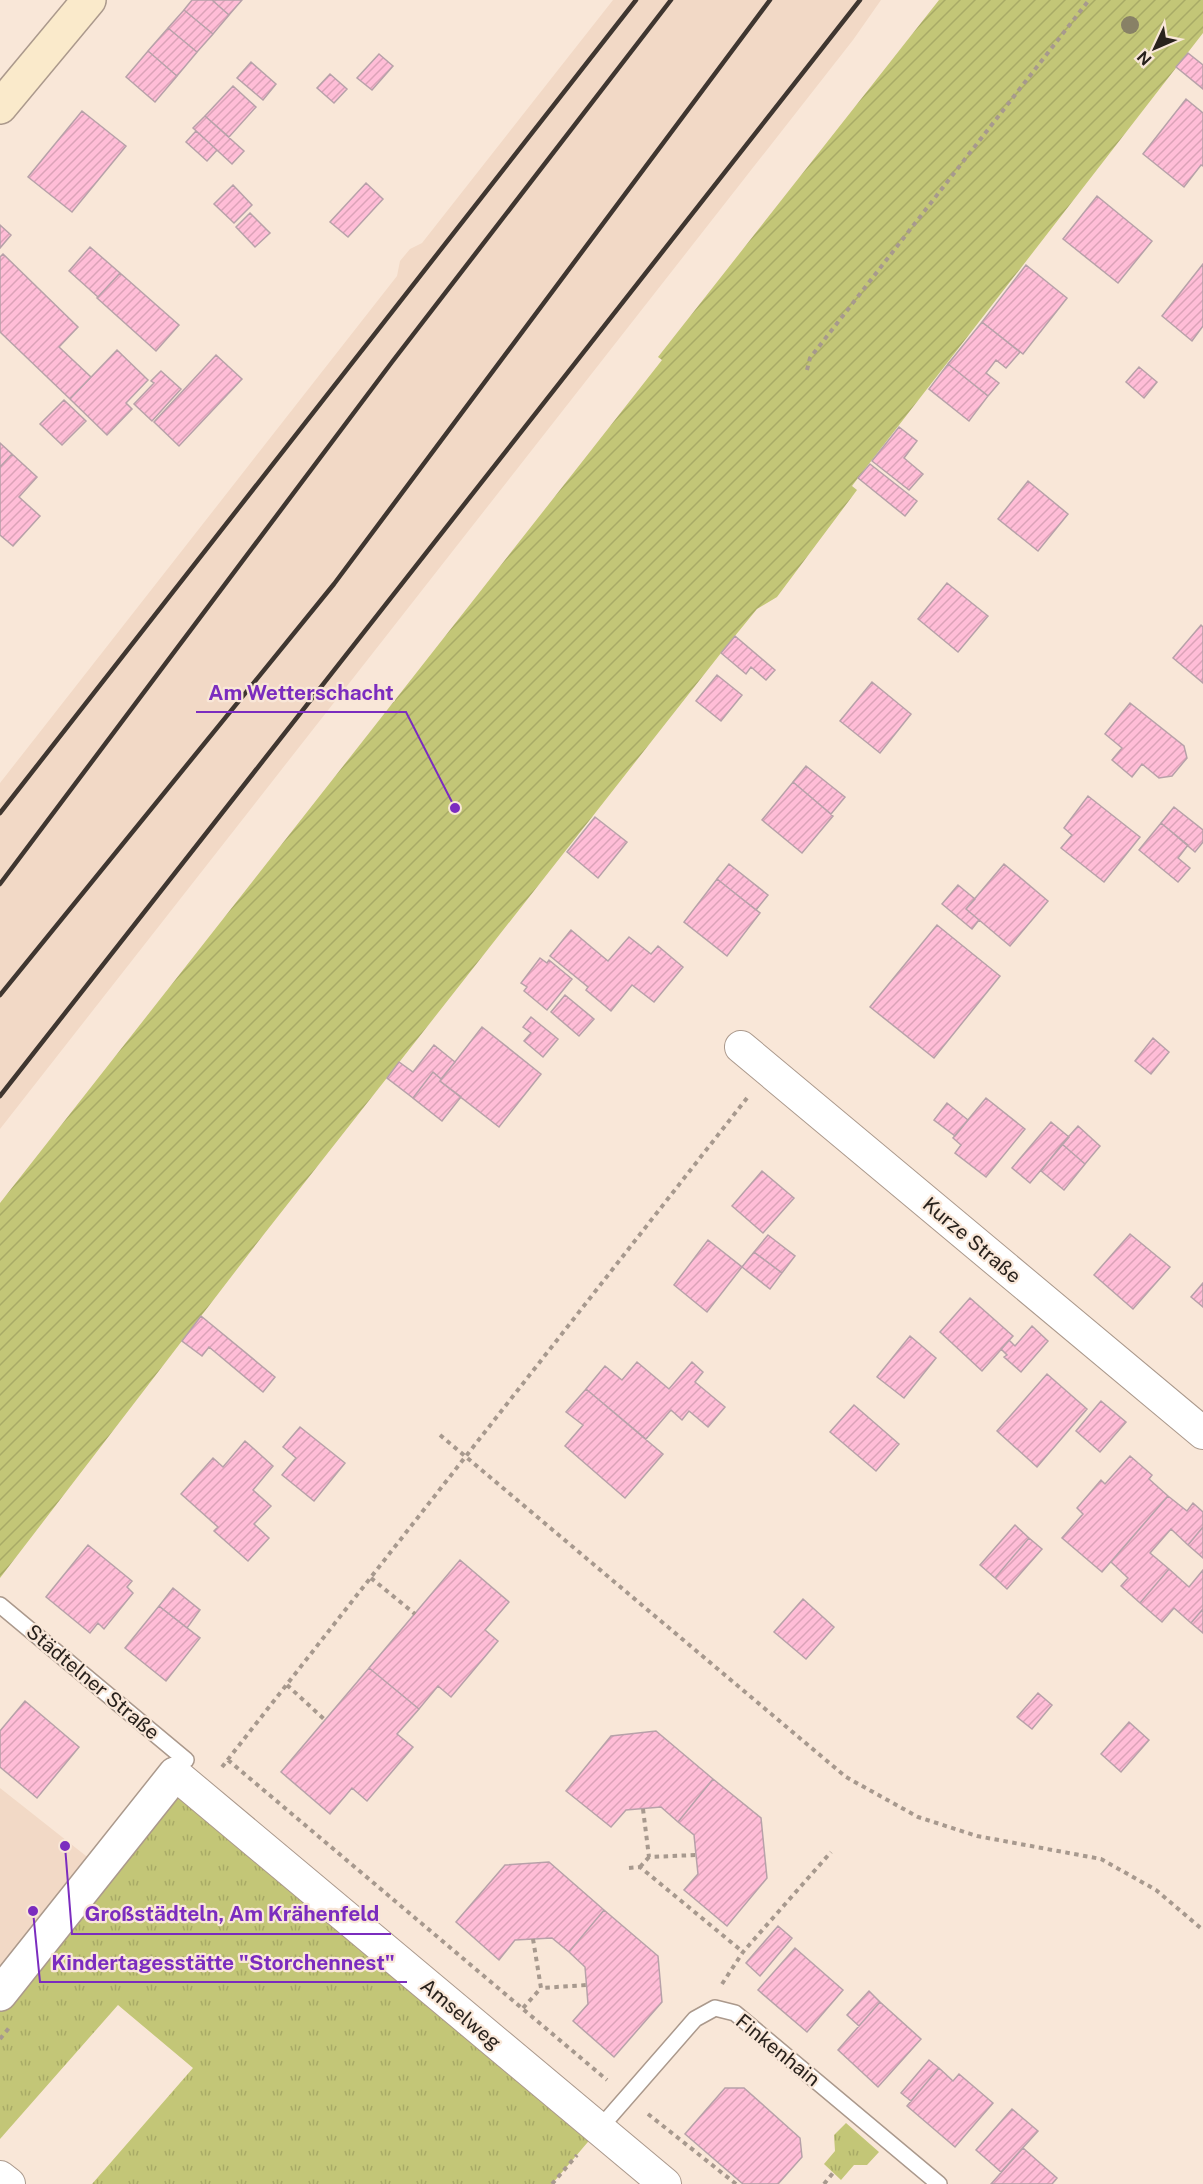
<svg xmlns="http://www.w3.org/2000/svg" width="1203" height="2184" viewBox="0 0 1203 2184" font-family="'Public Sans',sans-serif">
  <defs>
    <pattern id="grass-tufts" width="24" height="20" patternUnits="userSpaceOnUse" patternTransform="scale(1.5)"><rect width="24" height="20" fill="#c3c677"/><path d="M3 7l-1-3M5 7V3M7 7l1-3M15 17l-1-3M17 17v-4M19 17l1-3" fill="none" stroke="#a8aa66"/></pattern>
    <pattern id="garden-furrows" width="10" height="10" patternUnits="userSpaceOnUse" patternTransform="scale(1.5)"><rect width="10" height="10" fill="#c3c677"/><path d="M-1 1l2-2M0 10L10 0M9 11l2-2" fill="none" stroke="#a8aa66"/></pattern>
    <pattern id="building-hatch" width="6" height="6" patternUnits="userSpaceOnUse" patternTransform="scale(1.5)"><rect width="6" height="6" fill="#ffbdd7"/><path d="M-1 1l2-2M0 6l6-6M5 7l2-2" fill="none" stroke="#dba2b8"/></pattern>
  </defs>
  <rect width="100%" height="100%" fill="#f9e7d8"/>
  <path fill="#f2d9c6" d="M 613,0 L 881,0 L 853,40 L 0,1129 L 0,783 L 397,276 L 400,261 L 410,249 L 422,243 Z
    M 0,1788 L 100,1867 L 0,1994 Z"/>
  <path fill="url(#grass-tufts)" d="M 175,1774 L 599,2129 L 552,2184 L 92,2184 L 193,2068 L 118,2005 L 0,2139 L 0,1994 Z
    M 846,2123 L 879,2152 L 867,2165 L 854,2165 L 841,2180 L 824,2164 L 835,2151 L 834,2135 Z"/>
  <path fill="url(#garden-furrows)" d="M 939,0 L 1203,0 L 1203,33 L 858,478 L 852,486 L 857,490 L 777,597 L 757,609 L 721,653 L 261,1238 L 0,1578 L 0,1203 L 662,360 L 658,357 Z"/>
  <path fill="url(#building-hatch)" stroke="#b7a1a9" stroke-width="1.5" d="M 192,0 L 212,0 L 229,15 L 213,34 L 184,10 Z
    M 212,0 L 242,0 L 229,15 Z
    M 184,10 L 213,34 L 197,52 L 168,28 Z
    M 168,28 L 197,52 L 177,76 L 148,51 Z
    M 148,51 L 177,76 L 155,102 L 126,77 Z
    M 1188,53 L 1203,65 L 1203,89 L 1176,67 Z
    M 379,54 L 393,66 L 372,90 L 357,78 Z
    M 251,62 L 276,84 L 263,100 L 237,78 Z
    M 330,74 L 347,89 L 334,103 L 317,88 Z
    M 233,86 L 256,107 L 229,137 L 205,116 Z
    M 1186,99 L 1203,113 L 1203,166 L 1201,165 L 1184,187 L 1143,154 Z
    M 82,111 L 126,146 L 72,212 L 28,177 Z
    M 205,116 L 244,151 L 232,164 L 193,128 Z
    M 196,131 L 217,150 L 207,161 L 186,142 Z
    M 366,183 L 383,199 L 348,237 L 330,222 Z
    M 233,185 L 252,205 L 234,223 L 214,204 Z
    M 1097,196 L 1152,241 L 1118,283 L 1063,239 Z
    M 250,213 L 270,233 L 255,247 L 236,227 Z
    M 0,225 L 11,235 L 0,248 Z
    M 90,247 L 120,273 L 98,297 L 69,271 Z
    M 3,254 L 78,327 L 59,347 L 91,377 L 70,399 L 0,332 L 0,257 Z
    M 1203,264 L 1203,326 L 1192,341 L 1162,316 Z
    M 1026,265 L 1067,298 L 1023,354 L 982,322 Z
    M 120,273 L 179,325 L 156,351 L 97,298 Z
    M 982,322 L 1020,352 L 1006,368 L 996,360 L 986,373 L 999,383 L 988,396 L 948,364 Z
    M 117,350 L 148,380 L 126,403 L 132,409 L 107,435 L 70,399 Z
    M 216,355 L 242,379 L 179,446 L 154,422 Z
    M 948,364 L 988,396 L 969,421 L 929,389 Z
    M 1139,367 L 1157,382 L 1144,398 L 1126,382 Z
    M 161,371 L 181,389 L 152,421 L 134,404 L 154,383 L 151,381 Z
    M 64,400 L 86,421 L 62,445 L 40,424 Z
    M 899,427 L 917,441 L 904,458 L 923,474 L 909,490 L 872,461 Z
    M 0,443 L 12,454 L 0,467 Z
    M 12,454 L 37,477 L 19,497 L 40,516 L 13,546 L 0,535 L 0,467 Z
    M 870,464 L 917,501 L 905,516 L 858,478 Z
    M 1028,481 L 1068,514 L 1038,551 L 998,519 Z
    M 947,583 L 988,616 L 958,652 L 918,619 Z
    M 1201,625 L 1203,627 L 1203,683 L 1173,658 Z
    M 735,636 L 775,670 L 766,680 L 751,667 L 746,674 L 721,653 Z
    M 717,675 L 742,695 L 721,721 L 696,701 Z
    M 872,682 L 911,714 L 880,753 L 840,721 Z
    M 1130,703 L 1184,746 L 1187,758 L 1172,776 L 1159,778 L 1142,764 L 1132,777 L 1112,760 L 1122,748 L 1105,734 Z
    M 806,766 L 845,797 L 831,814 L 793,782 Z
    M 793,782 L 833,816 L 802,853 L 762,820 Z
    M 1088,796 L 1140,837 L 1104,882 L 1061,848 L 1072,835 L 1064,828 Z
    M 1174,807 L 1203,830 L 1203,842 L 1195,852 L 1161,823 Z
    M 595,817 L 627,842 L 598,878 L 567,852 Z
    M 1161,823 L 1188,845 L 1178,858 L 1190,868 L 1178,882 L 1139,850 Z
    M 729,864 L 768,895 L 756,910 L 717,879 Z
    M 1004,864 L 1048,901 L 1010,946 L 966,909 Z
    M 717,879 L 760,913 L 727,956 L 684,922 Z
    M 958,885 L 975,899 L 966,909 L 979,920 L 972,929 L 942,904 Z
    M 937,925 L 1000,976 L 934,1058 L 870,1007 Z
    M 571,930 L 608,961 L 629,937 L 651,954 L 658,946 L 683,967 L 654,1002 L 632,985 L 611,1011 L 586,990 L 588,987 L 550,956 Z
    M 540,958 L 547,963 L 549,960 L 572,979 L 547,1010 L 524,991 L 527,987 L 521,983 Z
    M 565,995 L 594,1019 L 579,1036 L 551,1012 Z
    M 531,1017 L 558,1039 L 543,1057 L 524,1041 L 531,1033 L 523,1027 Z
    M 482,1027 L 541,1074 L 499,1127 L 440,1081 Z
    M 1153,1038 L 1169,1052 L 1151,1074 L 1135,1061 Z
    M 434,1045 L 455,1062 L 441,1079 L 433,1072 L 413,1098 L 387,1078 L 399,1062 L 413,1072 Z
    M 433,1072 L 441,1079 L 440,1081 L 461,1097 L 442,1121 L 413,1098 Z
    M 986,1098 L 1025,1129 L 986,1177 L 955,1153 L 961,1145 L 953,1138 Z
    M 947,1103 L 968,1120 L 955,1136 L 934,1120 Z
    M 1051,1122 L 1069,1137 L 1030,1183 L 1012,1168 Z
    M 1078,1126 L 1100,1146 L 1085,1164 L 1062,1144 Z
    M 1062,1144 L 1085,1164 L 1064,1190 L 1041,1171 Z
    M 762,1171 L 794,1198 L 763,1233 L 732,1206 Z
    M 1130,1234 L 1170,1267 L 1133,1309 L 1094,1275 Z
    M 768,1235 L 795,1256 L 782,1273 L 754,1252 Z
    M 708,1240 L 742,1267 L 707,1312 L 674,1285 Z
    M 754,1252 L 782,1273 L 770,1289 L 742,1267 Z
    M 1203,1283 L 1203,1307 L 1191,1297 Z
    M 970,1298 L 1013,1336 L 982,1371 L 940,1332 Z
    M 201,1316 L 275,1377 L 263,1392 L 209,1347 L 202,1356 L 182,1341 Z
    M 1032,1326 L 1048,1341 L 1021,1372 L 1004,1357 L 1007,1355 L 1001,1349 L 1009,1340 L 1015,1346 Z
    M 910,1336 L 936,1358 L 904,1398 L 877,1377 Z
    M 637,1362 L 669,1389 L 692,1362 L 703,1372 L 695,1382 L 725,1407 L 708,1427 L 689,1411 L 682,1420 L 671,1410 L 646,1439 L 586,1389 L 605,1366 L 622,1380 Z
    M 1047,1374 L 1087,1409 L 1037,1467 L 997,1431 Z
    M 586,1389 L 663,1454 L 625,1498 L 565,1446 L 583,1425 L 566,1412 Z
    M 1101,1401 L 1126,1422 L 1100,1452 L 1076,1431 Z
    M 854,1405 L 899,1444 L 876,1471 L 830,1432 Z
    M 300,1427 L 345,1463 L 314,1501 L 282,1475 L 296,1458 L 283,1447 Z
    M 245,1441 L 273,1466 L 253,1490 L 271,1506 L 254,1524 L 269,1538 L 248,1561 L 214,1531 L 218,1527 L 181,1494 L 213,1458 L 223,1467 Z
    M 1130,1456 L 1152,1475 L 1149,1479 L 1168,1496 L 1102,1572 L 1062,1538 L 1083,1514 L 1077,1508 L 1101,1480 L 1105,1484 Z
    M 1168,1496 L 1187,1511 L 1193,1503 L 1203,1512 L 1203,1527 L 1188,1545 L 1171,1529 L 1150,1553 L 1169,1569 L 1140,1603 L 1121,1586 L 1128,1578 L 1111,1562 Z
    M 1015,1525 L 1029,1538 L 995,1578 L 980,1565 Z
    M 1203,1527 L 1203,1558 L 1188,1545 Z
    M 1029,1538 L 1042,1549 L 1007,1589 L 995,1578 Z
    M 88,1545 L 132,1581 L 127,1587 L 133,1593 L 104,1629 L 98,1623 L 90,1633 L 46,1597 Z
    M 460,1560 L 509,1602 L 485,1630 L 498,1641 L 451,1697 L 438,1686 L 419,1709 L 369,1668 Z
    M 1169,1569 L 1189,1587 L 1203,1570 L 1203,1609 L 1191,1623 L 1174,1608 L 1162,1622 L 1140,1603 Z
    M 173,1588 L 200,1610 L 187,1628 L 159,1606 Z
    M 803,1599 L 834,1627 L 806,1659 L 774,1632 Z
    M 159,1606 L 200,1638 L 166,1681 L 125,1648 Z
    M 1203,1609 L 1203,1633 L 1191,1623 Z
    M 369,1668 L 419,1709 L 397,1734 L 413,1747 L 367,1801 L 352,1788 L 330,1814 L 281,1772 Z
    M 1038,1693 L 1052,1705 L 1032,1729 L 1017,1717 Z
    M 25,1701 L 79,1747 L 37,1798 L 0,1767 L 0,1731 Z
    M 1129,1722 L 1149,1740 L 1121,1772 L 1101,1754 Z
    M 656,1731 L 713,1779 L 678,1822 L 661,1807 L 626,1810 L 611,1827 L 566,1791 L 611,1736 Z
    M 713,1779 L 761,1818 L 767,1878 L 727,1926 L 684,1890 L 698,1874 L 696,1855 L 694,1835 L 678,1822 Z
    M 549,1862 L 604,1910 L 569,1952 L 552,1938 L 515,1940 L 499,1960 L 456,1922 L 505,1865 Z
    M 604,1910 L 658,1956 L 662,2002 L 614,2057 L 573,2021 L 588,2004 L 585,1967 L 569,1952 Z
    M 778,1926 L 792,1938 L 760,1976 L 746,1963 Z
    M 795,1948 L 843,1990 L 807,2032 L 758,1990 Z
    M 869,1991 L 880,2002 L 859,2026 L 847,2015 Z
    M 880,2002 L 921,2039 L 878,2087 L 838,2050 Z
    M 929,2060 L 939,2068 L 911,2101 L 901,2093 Z
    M 939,2068 L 953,2081 L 959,2074 L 993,2103 L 955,2147 L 907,2106 Z
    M 725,2088 L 744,2088 L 800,2138 L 802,2157 L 778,2184 L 743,2184 L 685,2134 Z
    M 1012,2109 L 1038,2131 L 1001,2172 L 976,2150 Z
    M 1023,2148 L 1057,2178 L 1052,2184 L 991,2184 Z"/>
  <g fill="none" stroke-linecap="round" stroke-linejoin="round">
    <g stroke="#ab998c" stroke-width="18">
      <path id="service" d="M 0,1605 L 186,1760
        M 599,2129 L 695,2019 L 715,2008 L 735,2013 L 939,2184"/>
    </g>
    <g stroke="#ab998c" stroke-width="34">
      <path id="minor" d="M 741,1047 L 1203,1433
        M 175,1774 L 665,2184
        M 0,2177 L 9,2184"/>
    </g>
    <g stroke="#ab998c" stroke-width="36">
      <path id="tertiary" d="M 0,1994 L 175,1774"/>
    </g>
    <g stroke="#ab998c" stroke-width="36">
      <path id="secondary" d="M 0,107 L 89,0"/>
    </g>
    <path stroke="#a7998e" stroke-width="4" stroke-dasharray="4.5 4.5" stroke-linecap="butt" d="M 807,370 L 810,358 L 1089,0
      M 440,1435 L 846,1777 L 918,1817 L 977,1836 L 1101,1859 L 1156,1890 L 1203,1930
      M 371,1578 L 415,1614
      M 287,1685 L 325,1720
      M 228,1760 L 607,2080
      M 222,1767 L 747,1098
      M 643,1809 L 649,1857 L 696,1855
      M 640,1867 L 649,1857
      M 629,1868 L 640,1867 L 743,1952
      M 533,1939 L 541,1988 L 587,1985
      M 722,1984 L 743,1952 L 831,1852
      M 523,2008 L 541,1988
      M 0,2039 L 9,2028
      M 648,2114 L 736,2184
      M 552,2184 L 577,2155
      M 824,2184 L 833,2173"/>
    <use href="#service" stroke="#fff" stroke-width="15"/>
    <use href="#minor" stroke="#fff" stroke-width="32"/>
    <use href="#tertiary" stroke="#fff" stroke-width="33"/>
    <use href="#secondary" stroke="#faeacb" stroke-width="33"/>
    <path stroke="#3f3630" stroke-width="4.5" d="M 0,813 L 636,0
      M 0,884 L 392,362 L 671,0
      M 0,995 L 334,584 L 770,0
      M 0,1096 L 860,0"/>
  </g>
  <circle fill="#888166" cx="1130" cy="25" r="9"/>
  <g text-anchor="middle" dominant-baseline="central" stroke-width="4.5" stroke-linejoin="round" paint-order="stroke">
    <g font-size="20" fill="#29221d" stroke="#f9e7d8">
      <text transform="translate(972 1240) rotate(40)">Kurze Straße</text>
      <text transform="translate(93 1682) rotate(40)">Städtelner Straße</text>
      <text transform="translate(461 2014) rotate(40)">Amselweg</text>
      <text transform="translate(778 2050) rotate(39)">Finkenhain</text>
    </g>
  </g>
  <path fill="none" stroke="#7b2cbf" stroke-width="2" d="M455 808L406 712H196M65 1846L72 1934H391M33 1911L40 1982H407"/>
  <g fill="#7b2cbf" stroke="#f9e7d8" stroke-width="2">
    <circle cx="455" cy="808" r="6"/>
    <circle cx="65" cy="1846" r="6"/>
    <circle cx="33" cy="1911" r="6"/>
  </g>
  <g font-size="21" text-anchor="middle" font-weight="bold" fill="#7b2cbf" stroke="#f9e7d8" stroke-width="4.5" stroke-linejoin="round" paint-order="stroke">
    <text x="301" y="700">Am Wetterschacht</text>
    <text x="232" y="1921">Großstädteln, Am Krähenfeld</text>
    <text x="223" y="1970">Kindertagesstätte "Storchennest"</text>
  </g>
  <g transform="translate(1155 48) rotate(226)" stroke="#f9e7d8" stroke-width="4.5" paint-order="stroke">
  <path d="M0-4.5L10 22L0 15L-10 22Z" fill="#29221d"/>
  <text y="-9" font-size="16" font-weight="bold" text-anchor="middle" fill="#29221d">N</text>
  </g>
</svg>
